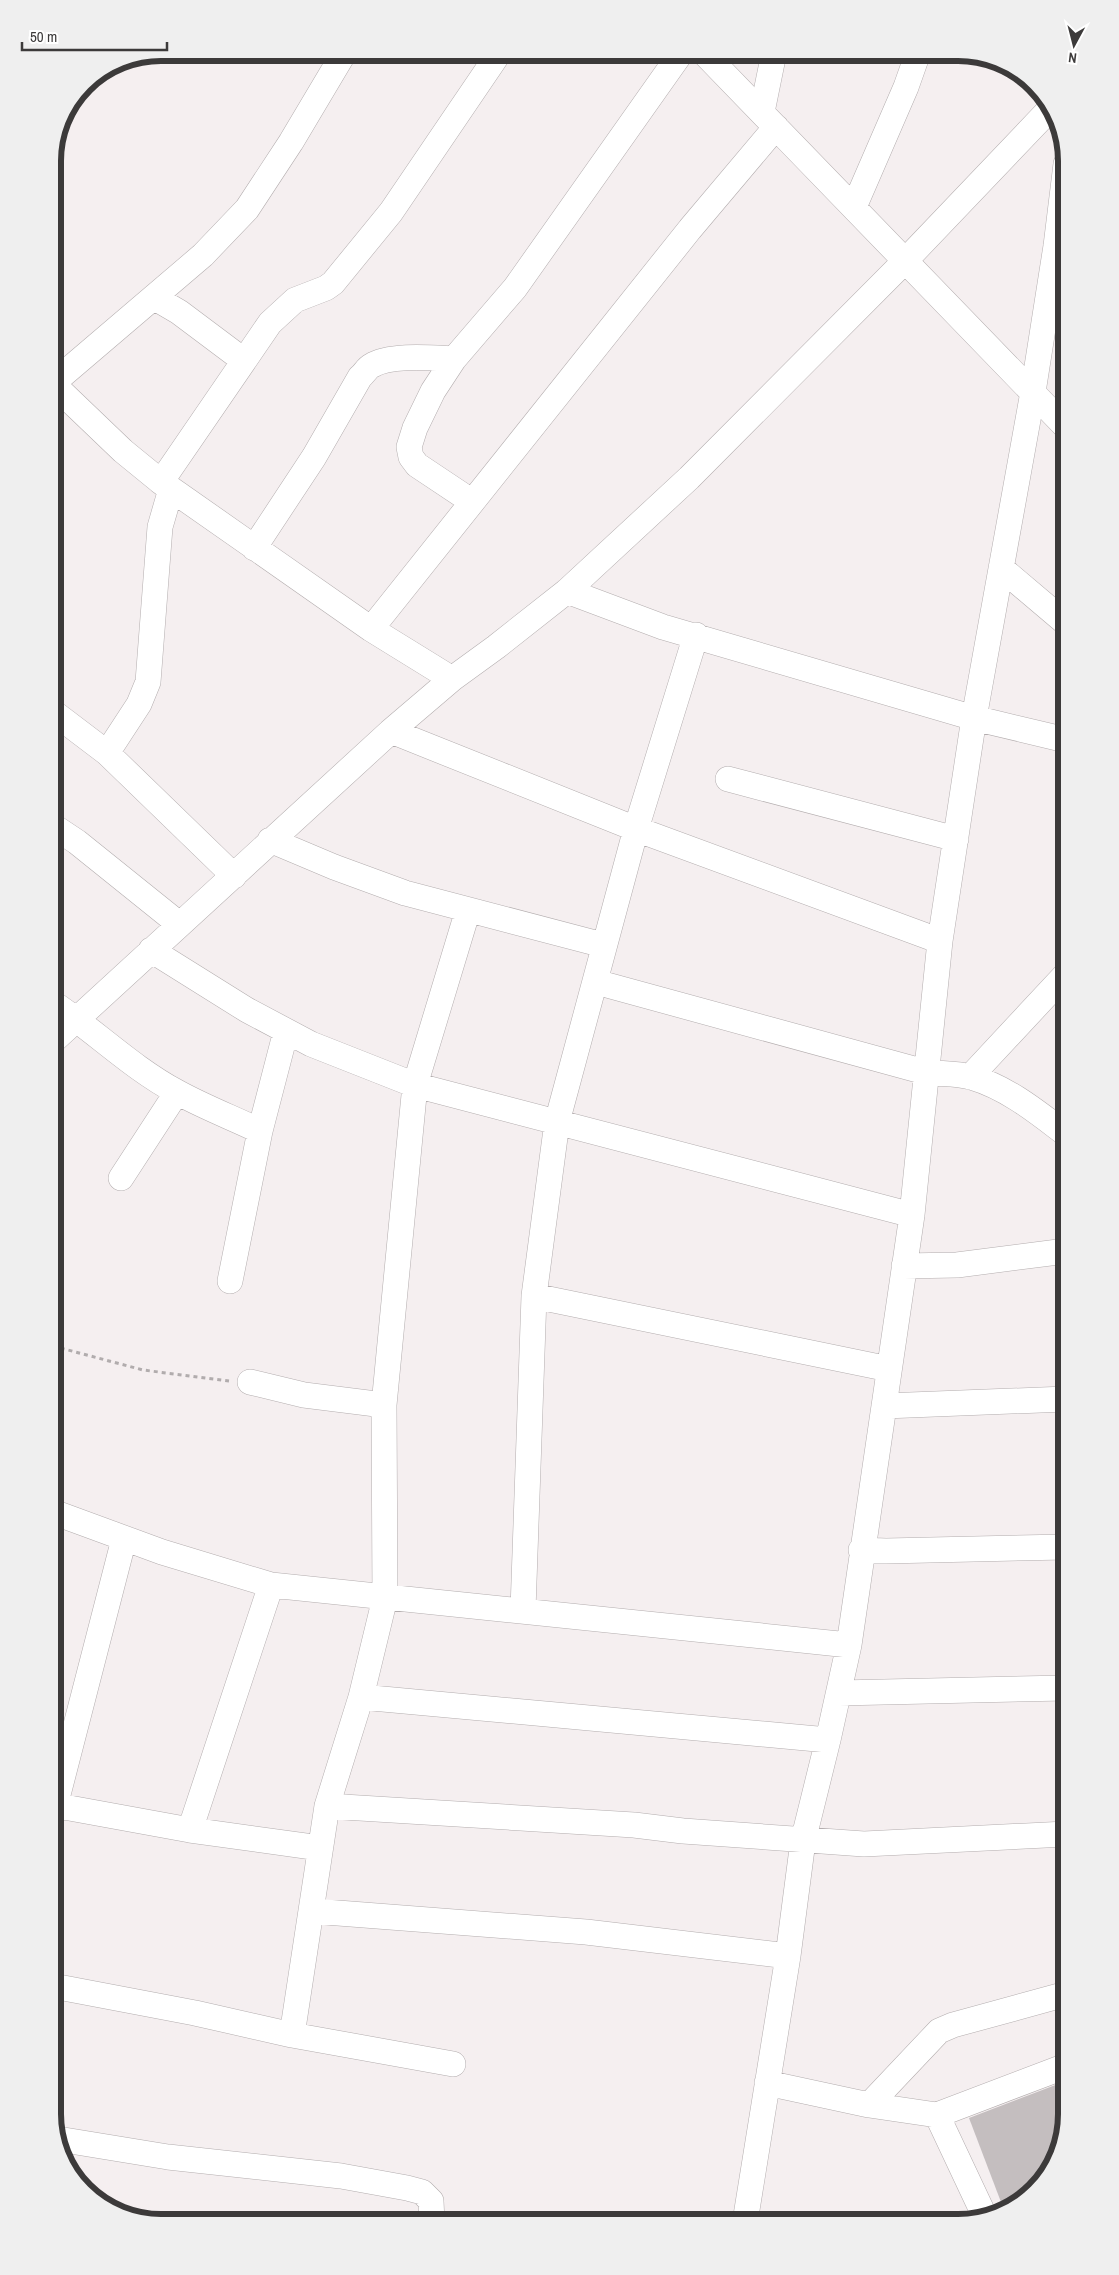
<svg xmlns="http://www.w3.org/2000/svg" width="1119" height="2275" viewBox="0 0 1119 2275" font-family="'Archivo Narrow',sans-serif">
  <rect width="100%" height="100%" fill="#f5eff0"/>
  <path fill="#c4bebf" d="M 1066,2081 L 1066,2114 L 1048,2175 L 1004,2210 L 969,2118 Z"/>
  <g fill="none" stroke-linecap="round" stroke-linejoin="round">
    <g stroke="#b3adae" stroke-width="26">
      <path id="minor" d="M 704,53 L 1066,427
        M 762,112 L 774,53
        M 854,207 L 906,87 L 918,53
        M 155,298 L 179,312 L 243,360
        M 53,383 L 203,255 L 247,209 L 291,142 L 344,53
        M 53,384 L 123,451 L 161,482 L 371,629 L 452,679
        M 161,482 L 270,323 L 295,300 L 326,288 L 333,283 L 391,212 L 499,53
        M 471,501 L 417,465 L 411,457 L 409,447 L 415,428 L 433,391 L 454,359 L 515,288 L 681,53
        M 254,548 L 314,457 L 360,377 C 364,374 367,368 371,366 C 390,354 432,358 454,359
        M 1001,568 L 1066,623
        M 567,591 L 663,627 L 974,718 L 1066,740
        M 371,629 L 690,229 L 776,127
        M 53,712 L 107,753 L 234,876
        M 391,731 L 636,829 L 940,941
        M 107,753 L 139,704 L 148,682 L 160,527 L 171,489
        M 728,779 L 956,839
        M 53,826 L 77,842 L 179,924
        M 270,840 L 334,867 L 405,893 L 603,945
        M 151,950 L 247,1010 L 311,1044 L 415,1085 L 912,1215
        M 596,982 L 925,1072 C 940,1074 957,1073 971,1077 C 1008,1088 1037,1112 1066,1134
        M 53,1003 C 95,1031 132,1068 177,1092 C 204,1107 233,1118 260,1131
        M 53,1041 L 391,731 L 452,679 L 496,647 L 567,591 L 689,478 L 906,260 L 1050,109
        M 970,1077 L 1066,974
        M 121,1178 L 177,1092
        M 904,1266 L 957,1265 L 1066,1251
        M 230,1281 L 260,1131 L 286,1031
        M 534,1296 L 889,1369
        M 250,1382 L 304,1395 L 384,1405
        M 884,1406 L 1066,1399
        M 53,1512 L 162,1552 L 271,1585 L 849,1645
        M 861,1550 L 886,1551 L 1066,1547
        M 523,1610 L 534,1296 L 557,1122 L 636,829 L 696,635
        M 839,1693 L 1066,1688
        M 361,1697 L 828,1740
        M 53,1805 L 190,1830 L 320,1848
        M 327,1806 L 634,1825 L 683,1831 L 864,1844 L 1066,1834
        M 53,1814 L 124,1539
        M 190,1830 L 271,1585
        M 312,1911 L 586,1932 L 788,1956
        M 53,1986 L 195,2013 L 292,2035 L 453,2064
        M 292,2035 L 327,1806 L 361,1697 L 385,1598 L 384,1405 L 415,1085 L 468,910
        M 767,2083 L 869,2105 L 937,2115 L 1066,2066
        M 869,2105 L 939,2031 L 953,2025 L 1066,1994
        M 937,2115 L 985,2217
        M 58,2139 L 168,2157 L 341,2176 L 407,2188 L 422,2192 L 431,2201 L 432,2222
        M 745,2222 L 788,1956 L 803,1841 L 828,1740 L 849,1645 L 912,1215 L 940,941 L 974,718 L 1033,392 L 1056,246 L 1066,164"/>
    </g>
    <path stroke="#b1acad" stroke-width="3" stroke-dasharray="4 4" stroke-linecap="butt" d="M 53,1346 L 143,1370 L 229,1381"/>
    <use href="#minor" stroke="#fff" stroke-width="25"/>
  </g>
  <path d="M0 0H1119V2275H0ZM161 61H958A100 100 0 0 1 1058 161V2114A100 100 0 0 1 958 2214H161A100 100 0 0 1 61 2114V161A100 100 0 0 1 161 61Z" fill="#efefef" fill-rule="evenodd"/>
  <path fill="none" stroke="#3c3a3a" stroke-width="6" d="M161 61H958A100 100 0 0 1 1058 161V2114A100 100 0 0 1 958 2214H161A100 100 0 0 1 61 2114V161A100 100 0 0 1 161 61Z"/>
  <g transform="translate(1074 45) rotate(187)" stroke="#ffffff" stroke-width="4" paint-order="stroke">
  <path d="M0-4L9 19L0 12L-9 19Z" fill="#3c3a3a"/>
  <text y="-8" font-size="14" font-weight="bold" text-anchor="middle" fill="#3c3a3a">N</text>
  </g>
  <path d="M22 42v8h145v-8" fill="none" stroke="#3c3a3a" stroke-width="2.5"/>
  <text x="30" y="42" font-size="15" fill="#3c3a3a" stroke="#ffffff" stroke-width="4" paint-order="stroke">50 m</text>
</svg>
